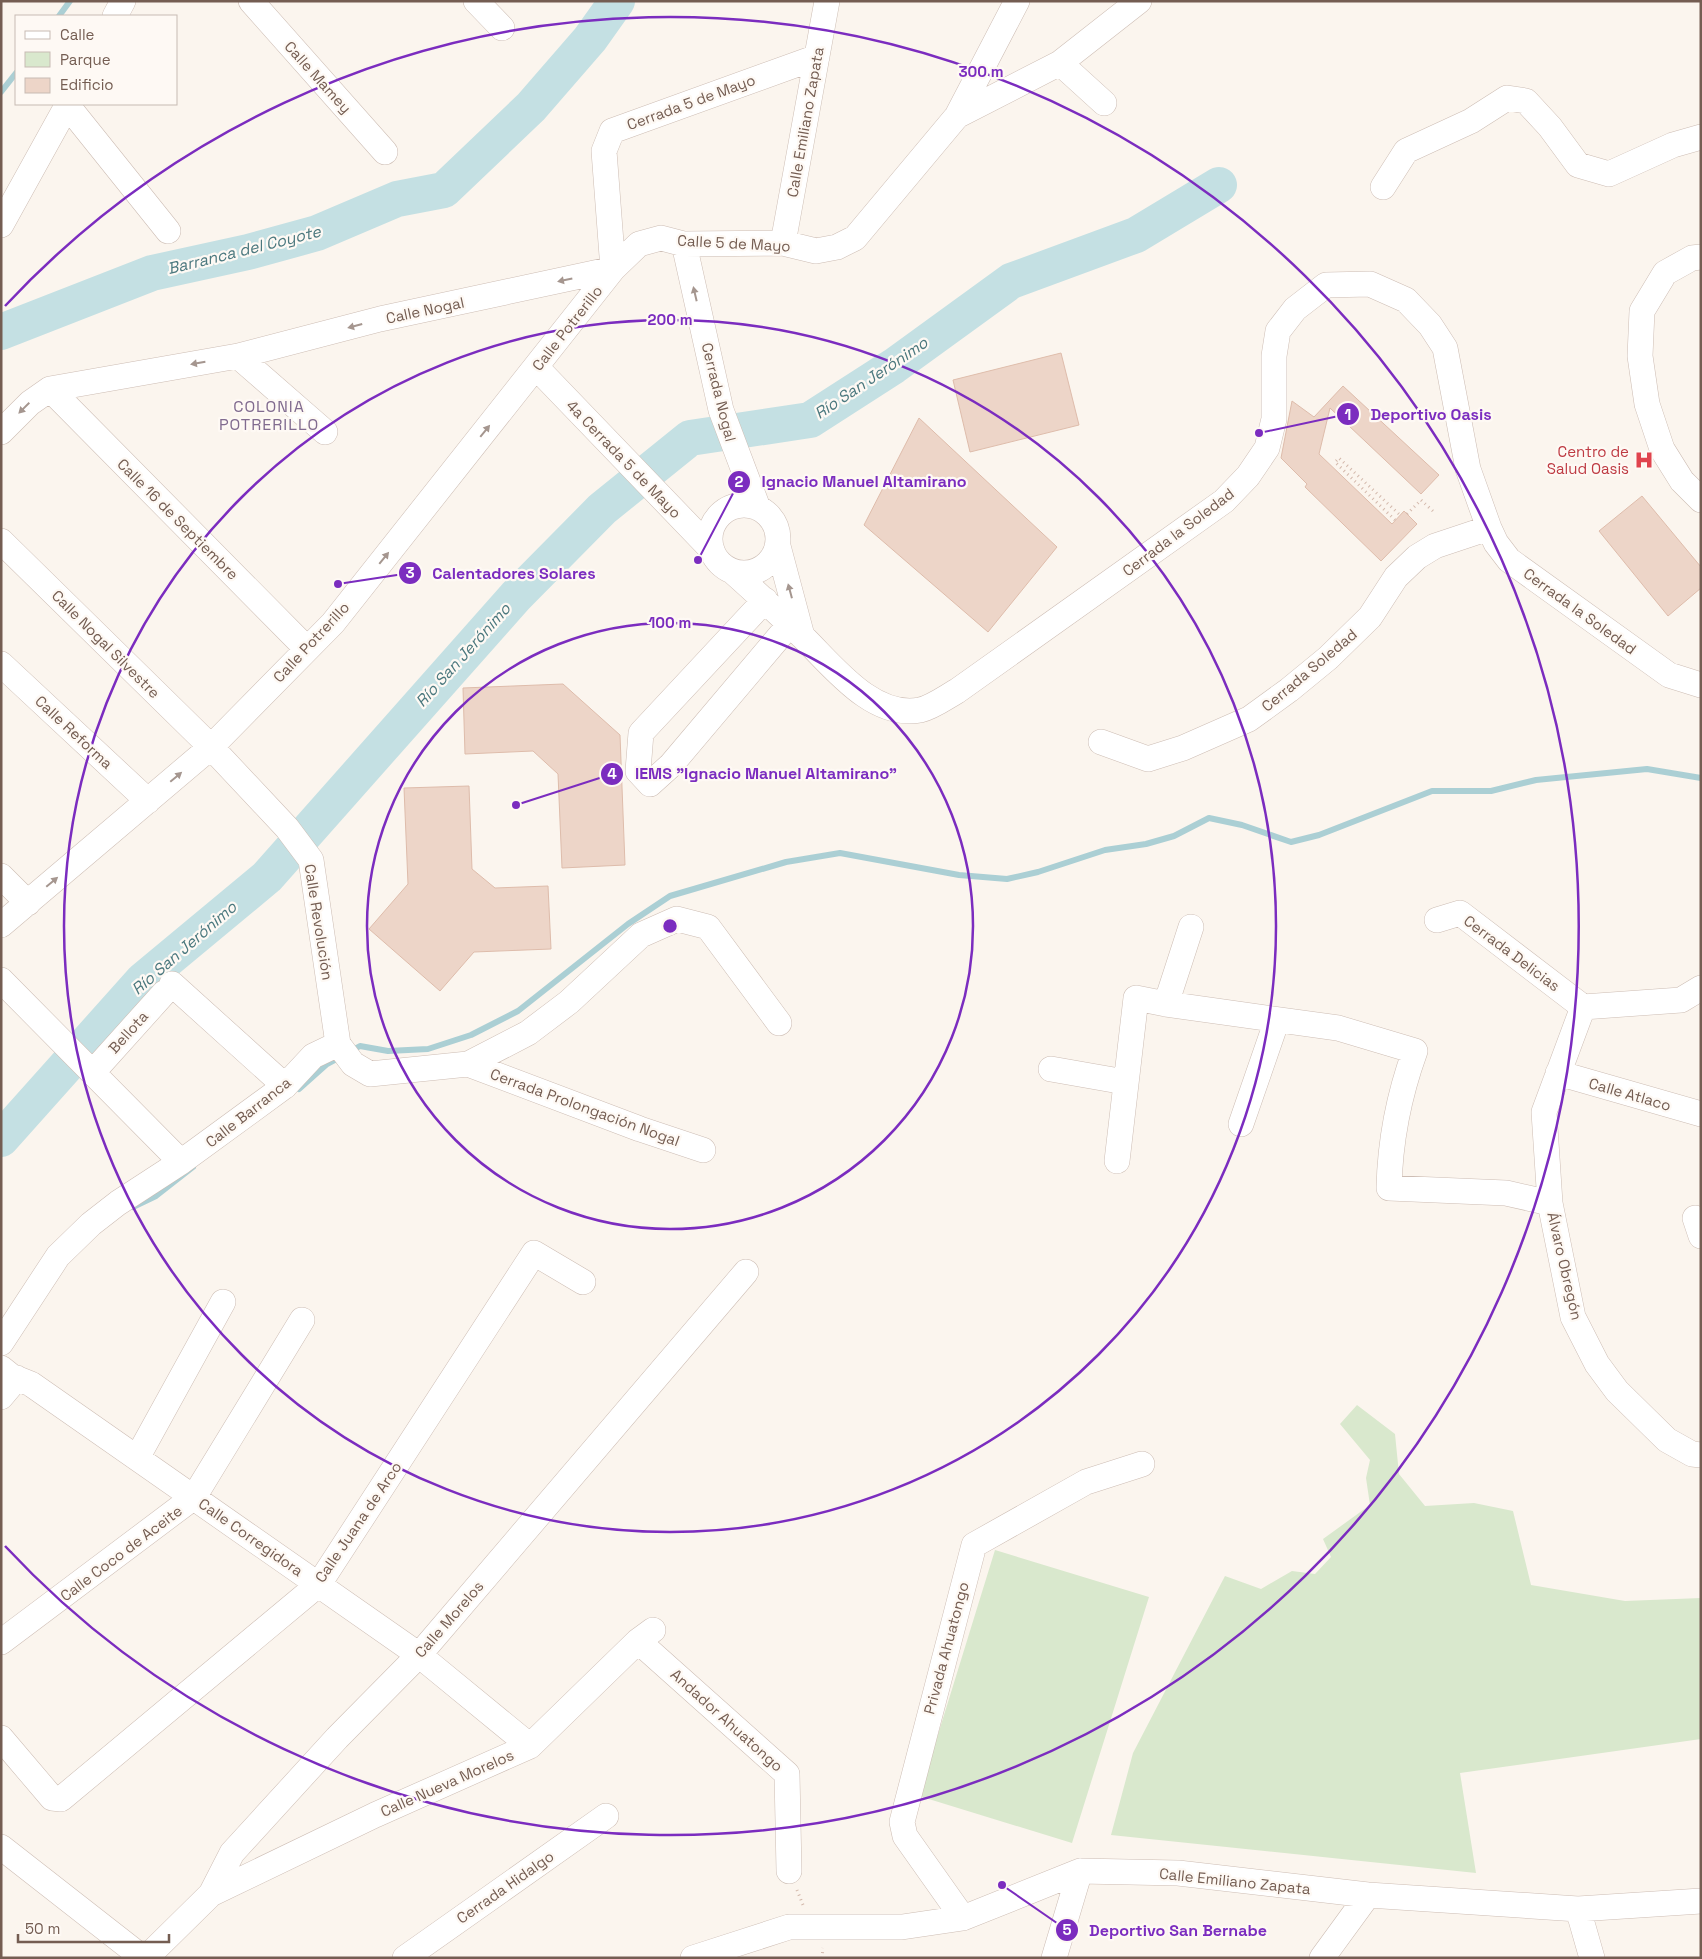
<svg xmlns="http://www.w3.org/2000/svg" width="1702" height="1959" viewBox="0 0 1702 1959" font-family="'Space Grotesk',sans-serif">
  <rect width="100%" height="100%" fill="#fbf5ee"/>
  <path fill="#d9e8cd" d="M 1357,1405 L 1395,1434 L 1399,1474 L 1425,1506 L 1474,1503 L 1513,1511 L 1531,1585 L 1625,1601 L 1701,1598 L 1701,1739 L 1460,1773 L 1476,1873 L 1111,1835 L 1133,1753 L 1225,1576 L 1261,1589 L 1292,1571 L 1315,1574 L 1331,1557 L 1323,1539 L 1370,1505 L 1366,1478 L 1370,1460 L 1340,1424 Z
    M 995,1550 L 1149,1597 L 1072,1843 L 919,1796 Z"/>
  <g fill="none" stroke-linecap="round" stroke-linejoin="round">
    <path stroke="#abcfd4" stroke-width="6" d="M 59,16 L 70,1
      M 1,92 L 16,73
      M 351,1051 L 360,1046 L 388,1051 L 428,1049 L 471,1035 L 518,1011 L 628,924 L 670,896 L 786,862 L 840,853 L 959,875 L 1007,879 L 1038,872 L 1105,850 L 1146,844 L 1174,836 L 1209,818 L 1242,825 L 1291,842 L 1319,835 L 1432,791 L 1491,791 L 1536,780 L 1647,769 L 1701,778
      M 299,1089 L 327,1064 L 340,1057
      M 133,1207 L 156,1196 L 193,1167"/>
    <path stroke="#c4e0e3" stroke-width="36" d="M 1,332 L 152,273 L 248,252 L 317,233 L 397,199 L 444,190 L 531,107 L 590,39 L 617,1
      M 1,1139 L 143,980 L 267,877 L 516,596 L 602,509 L 690,438 L 810,420 L 894,366 L 1011,281 L 1136,235 L 1219,185"/>
  </g>
  <path fill="#edd5c8" stroke="#debcab" d="M 1061,353 L 1079,425 L 970,452 L 953,380 Z
    M 1343,386 L 1439,475 L 1421,494 L 1330,408 L 1319,454 L 1392,524 L 1404,511 L 1417,524 L 1381,561 L 1305,487 L 1307,484 L 1281,458 L 1292,401 L 1314,417 Z
    M 919,418 L 1057,547 L 988,632 L 864,525 Z
    M 1642,496 L 1701,567 L 1701,588 L 1668,616 L 1599,531 Z
    M 563,684 L 620,735 L 625,865 L 562,868 L 558,774 L 533,751 L 465,754 L 463,688 Z
    M 469,786 L 472,869 L 495,888 L 548,886 L 551,949 L 474,952 L 440,991 L 369,929 L 408,884 L 404,788 Z"/>
  <g fill="none" stroke-linecap="round" stroke-linejoin="round">
    <g stroke="#cdbdb4" stroke-width="26">
      <path id="minor" d="M 251,1 L 385,152
        M 476,1 L 502,28
        M 115,16 L 123,1
        M 1060,63 L 1104,103
        M 67,105 L 168,231
        M 957,116 L 1060,63 L 1139,1
        M 1383,187 L 1406,151 L 1471,121 L 1507,98 L 1526,101 L 1550,127 L 1578,165 L 1609,174 L 1673,145 L 1701,137
        M 1,225 L 68,104
        M 783,243 L 827,1
        M 684,244 L 721,410 L 758,508
        M 1701,257 L 1692,258 L 1665,273 L 1642,311 L 1640,356 L 1647,404 L 1662,449 L 1682,481 L 1701,500
        M 613,269 L 604,151 L 612,131 L 817,57
        M 238,356 L 325,432
        M 536,367 L 712,550
        M 50,389 L 306,648
        M 1,432 L 30,403 L 50,389 L 238,356 L 380,319 L 613,269
        M710 539a34 34 0 1 1 68 0a34 34 0 1 1-68 0Z
        M 1,541 L 211,747 L 287,828 L 311,860 L 338,1044 L 353,1064 L 370,1074 L 468,1064 L 528,1033 L 569,1002 L 641,935 L 677,919 L 708,927 L 779,1023
        M 778,546 L 802,636
        M 732,571 C 756,592 779,614 802,636 C 832,665 872,719 920,710 C 933,707 946,697 957,691 L 1224,501 L 1248,476 L 1267,448 L 1274,419 L 1274,356 L 1278,331 L 1295,309 L 1326,285 L 1370,284 L 1406,300 L 1430,325 L 1445,348 L 1468,469 L 1489,528 L 1496,543 L 1509,560 L 1669,675 L 1701,685
        M 765,600 L 641,733 L 638,771 L 650,784 L 671,765 L 790,624
        M 1,664 L 148,801
        M 1101,742 L 1148,759 L 1183,748 L 1249,719 L 1289,690 L 1328,658 L 1370,617 L 1396,577 L 1417,557 L 1435,546 L 1489,528
        M 1,876 L 28,903
        M 1437,920 L 1460,913 L 1583,1007
        M 1,925 L 211,747 L 333,623 L 613,269 L 639,244 L 661,238 L 684,244 L 783,243 L 816,251 L 837,247 L 855,238 L 957,116 L 1017,1
        M 1,980 L 181,1162
        M 172,984 L 285,1086
        M 1166,1004 L 1191,927
        M 1583,1007 L 1544,1112 L 1550,1203 L 1573,1317 L 1597,1364 L 1617,1391 L 1667,1440 L 1692,1454 L 1701,1455
        M 1583,1007 L 1681,1000 L 1701,988
        M 468,1064 L 640,1129 L 703,1150
        M 1051,1069 L 1125,1082
        M 93,1072 L 164,993
        M 1558,1073 L 1701,1114
        M 1241,1124 L 1277,1020
        M 1117,1161 L 1136,998 L 1166,1004 L 1338,1028 L 1415,1051 C 1399,1095 1390,1142 1389,1188 L 1506,1193 L 1550,1203
        M 1695,1218 L 1701,1236
        M 1,1343 L 58,1256 L 91,1224 L 118,1203 L 181,1162 L 285,1086 L 313,1056 L 338,1044
        M 1,1368 L 11,1376 L 31,1384 L 419,1655 L 530,1746
        M 1,1397 L 17,1378
        M 137,1458 L 223,1302
        M 638,1641 L 787,1774 L 789,1871
        M 1,1642 L 194,1497 L 302,1320
        M 1,1738 L 52,1798 L 61,1799 L 319,1584 L 534,1253 L 583,1282
        M 1,1847 L 143,1958
        M 211,1894 L 375,1815 L 530,1746 L 638,1641 L 653,1630
        M 1578,1909 L 1592,1958
        M 963,1918 L 905,1836 L 902,1822 L 974,1545 L 1086,1482 L 1142,1464
        M 146,1958 L 211,1894 L 232,1853 L 337,1738 L 419,1655 L 746,1272
        M 405,1958 L 606,1816
        M 693,1958 L 789,1927 L 902,1927 L 963,1918 L 1080,1871 L 1178,1873 L 1368,1895 L 1578,1909 L 1701,1901
        M 1054,1958 L 1080,1871
        M 1322,1958 L 1368,1895"/>
    </g>
    <path stroke="#d3b8ab" stroke-width="3" stroke-dasharray="1 4" stroke-linecap="butt" d="M 1407,514 L 1421,500 L 1435,513
      M 1395,520 L 1335,462 L 1339,458 L 1400,515
      M 797,1890 L 803,1905
      M 822,1958 L 823,1948"/>
    <use href="#minor" stroke="#fff" stroke-width="25"/>
  </g>
  <defs><path id="oneway-solid" d="M-6-.8H1V-3.2L6.5 0L1 3.2V.8H-6Z" transform="scale(1.25)"/></defs>
  <g fill="#a5968f">
    <use href="#oneway-solid" transform="translate(565 280) rotate(168)"/>
    <use href="#oneway-solid" transform="translate(695 294) rotate(-103)"/>
    <use href="#oneway-solid" transform="translate(355 326) rotate(165)"/>
    <use href="#oneway-solid" transform="translate(198 363) rotate(170)"/>
    <use href="#oneway-solid" transform="translate(24 408) rotate(135)"/>
    <use href="#oneway-solid" transform="translate(485 431) rotate(-51)"/>
    <use href="#oneway-solid" transform="translate(384 558) rotate(-51)"/>
    <use href="#oneway-solid" transform="translate(790 591) rotate(-105)"/>
    <use href="#oneway-solid" transform="translate(176 777) rotate(-40)"/>
    <use href="#oneway-solid" transform="translate(52 882) rotate(-40)"/>
  </g>
  <g fill="none" stroke="#7b2cbf" stroke-width="2.5">
    <circle cx="670" cy="926" r="303"/>
    <circle cx="670" cy="926" r="606"/>
    <path d="M5 306A909 909 0 1 1 5 1546"/>
  </g>
  <defs>
    <g id="hospital-bare" transform="scale(1.5)"><path d="M-5-5h3v3.5h4V-5h3V5h-3V1.5h-4V5h-3Z" fill="#e0444e" stroke="#fef9f4" stroke-width="2.5" paint-order="stroke"/></g>
  </defs>
  <g fill-rule="evenodd">
    <use href="#hospital-bare" x="1644" y="460"/>
  </g>
  <g text-anchor="middle" dominant-baseline="central" stroke-width="4.5" stroke-linejoin="round" paint-order="stroke">
    <g font-size="15" fill="#745d52" stroke="#fef9f4">
      <text transform="translate(318 77) rotate(48)">Calle Mamey</text>
      <text transform="translate(691 102) rotate(-20)">Cerrada 5 de Mayo</text>
      <text transform="translate(805 122) rotate(-80)">Calle Emiliano Zapata</text>
      <text transform="translate(734 243) rotate(3)">Calle 5 de Mayo</text>
      <text transform="translate(425 310) rotate(-12)">Calle Nogal</text>
      <text transform="translate(567 328) rotate(-52)">Calle Potrerillo</text>
      <text transform="translate(719 392) rotate(76)">Cerrada Nogal</text>
      <text transform="translate(624 459) rotate(46)">4a Cerrada 5 de Mayo</text>
      <text transform="translate(178 519) rotate(45)">Calle 16 de Septiembre</text>
      <text transform="translate(1178 532) rotate(-37)">Cerrada la Soledad</text>
      <text transform="translate(1580 611) rotate(36)">Cerrada la Soledad</text>
      <text transform="translate(311 642) rotate(-47)">Calle Potrerillo</text>
      <text transform="translate(106 644) rotate(45)">Calle Nogal Silvestre</text>
      <text transform="translate(1309 670) rotate(-40)">Cerrada Soledad</text>
      <text transform="translate(74 732) rotate(43)">Calle Reforma</text>
      <text transform="translate(319 922) rotate(81)">Calle Revolución</text>
      <text transform="translate(1512 953) rotate(37)">Cerrada Delicias</text>
      <text transform="translate(128 1032) rotate(-48)">Bellota</text>
      <text transform="translate(1630 1094) rotate(16)">Calle Atlaco</text>
      <text transform="translate(585 1107) rotate(20)">Cerrada Prolongación Nogal</text>
      <text transform="translate(248 1112) rotate(-38)">Calle Barranca</text>
      <text transform="translate(1565 1266) rotate(77)">Álvaro Obregón</text>
      <text transform="translate(358 1522) rotate(-56)">Calle Juana de Arco</text>
      <text transform="translate(251 1537) rotate(35)">Calle Corregidora</text>
      <text transform="translate(121 1553) rotate(-37)">Calle Coco de Aceite</text>
      <text transform="translate(449 1619) rotate(-49)">Calle Morelos</text>
      <text transform="translate(946 1648) rotate(-75)">Privada Ahuatongo</text>
      <text transform="translate(727 1720) rotate(42)">Andador Ahuatongo</text>
      <text transform="translate(447 1783) rotate(-24)">Calle Nueva Morelos</text>
      <text transform="translate(1235 1881) rotate(6)">Calle Emiliano Zapata</text>
      <text transform="translate(505 1887) rotate(-35)">Cerrada Hidalgo</text>
    </g>
    <g font-size="15" fill="#be3a42" stroke="#fef9f4" text-anchor="end">
      <text x="1629" y="451">Centro de<tspan x="1629" dy="17">Salud Oasis</tspan></text>
    </g>
    <g font-size="16" font-style="italic" fill="#4b787e" stroke="#fef9f4">
      <text transform="translate(244 250) rotate(-14)">Barranca del Coyote</text>
      <text transform="translate(871 378) rotate(-34)">Río San Jerónimo</text>
      <text transform="translate(463 655) rotate(-48)">Río San Jerónimo</text>
      <text transform="translate(184 948) rotate(-41)">Río San Jerónimo</text>
    </g>
    <g font-size="16" letter-spacing="1" fill="#816b8f" stroke="#fef9f4">
      <text x="269" y="406">COLONIA<tspan x="269" dy="18">POTRERILLO</tspan></text>
    </g>
  </g>
  <circle cx="670" cy="926" r="8" fill="#7b2cbf" stroke="#fef9f4" stroke-width="2.5"/>
  <g font-size="15" text-anchor="middle" font-weight="bold" fill="#7b2cbf" stroke="#fef9f4" stroke-width="4.5" stroke-linejoin="round" paint-order="stroke">
    <text x="981" y="77">300 m</text>
    <text x="670" y="325">200 m</text>
    <text x="670" y="628">100 m</text>
  </g>
  <path fill="none" stroke="#7b2cbf" stroke-width="2" d="M1259 433L1348 414M698 560L739 482M338 584L410 573M516 805L612 774M1002 1885L1067 1930"/>
  <g fill="#7b2cbf" stroke="#fef9f4" stroke-width="2">
    <circle cx="1259" cy="433" r="5"/>
    <circle cx="698" cy="560" r="5"/>
    <circle cx="338" cy="584" r="5"/>
    <circle cx="516" cy="805" r="5"/>
    <circle cx="1002" cy="1885" r="5"/>
    <circle cx="1348" cy="414" r="12"/>
    <circle cx="739" cy="482" r="12"/>
    <circle cx="410" cy="573" r="12"/>
    <circle cx="612" cy="774" r="12"/>
    <circle cx="1067" cy="1930" r="12"/>
  </g>
  <g font-size="15" text-anchor="middle" font-weight="bold" fill="#fff">
    <text x="1348" y="420">1</text>
    <text x="739" y="487">2</text>
    <text x="410" y="578">3</text>
    <text x="612" y="779">4</text>
    <text x="1067" y="1935">5</text>
  </g>
  <g font-size="16" text-anchor="middle" font-weight="bold" fill="#7b2cbf" stroke="#fef9f4" stroke-width="4.5" stroke-linejoin="round" paint-order="stroke">
    <text x="1431" y="420">Deportivo Oasis</text>
    <text x="864" y="487">Ignacio Manuel Altamirano</text>
    <text x="514" y="579">Calentadores Solares</text>
    <text x="766" y="779">IEMS "Ignacio Manuel Altamirano"</text>
    <text x="1178" y="1936">Deportivo San Bernabe</text>
  </g>
  <rect width="1702" height="1959" fill="none" stroke="#745d52" stroke-width="5"/>
  <rect x="15" y="15" width="162" height="90" fill="#fef9f4" stroke="#c7bbb3"/>
  <rect x="25" y="31" width="25" height="8" fill="#ffffff" stroke="#c7bbb3"/>
  <text x="60" y="40" font-size="15" fill="#745d52">Calle</text>
  <rect x="25" y="52" width="25" height="15" fill="#d9e8cd" stroke="#c7bbb3"/>
  <text x="60" y="65" font-size="15" fill="#745d52">Parque</text>
  <rect x="25" y="78" width="25" height="15" fill="#edd5c8" stroke="#c7bbb3"/>
  <text x="60" y="90" font-size="15" fill="#745d52">Edificio</text>
  <path d="M18 1934v8h151v-8" fill="none" stroke="#745d52" stroke-width="2.5"/>
  <text x="25" y="1934" font-size="15" fill="#745d52" stroke="#fef9f4" stroke-width="4" paint-order="stroke">50 m</text>
</svg>
